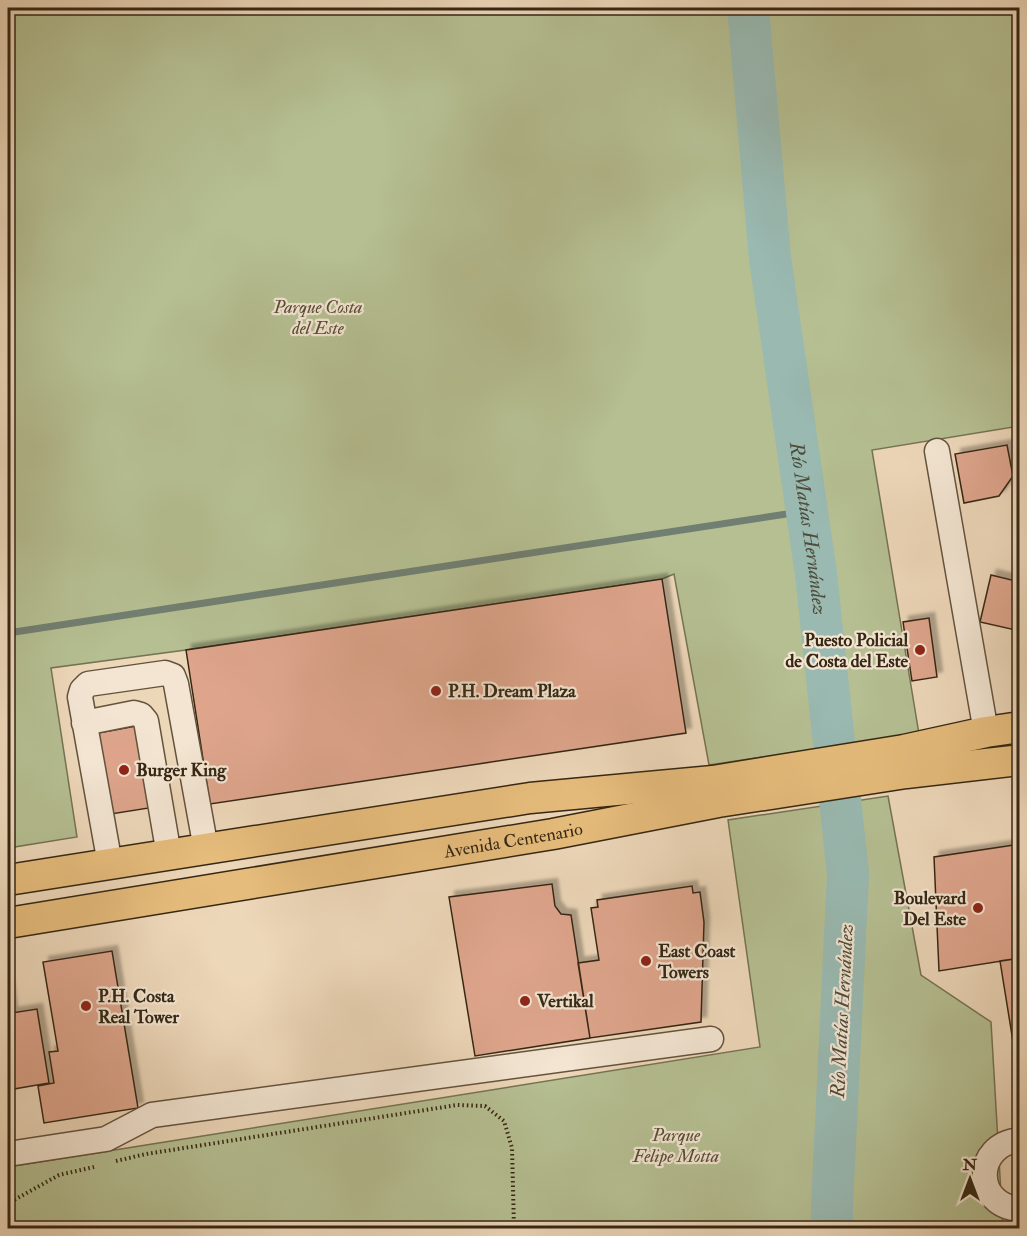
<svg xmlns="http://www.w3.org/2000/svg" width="1027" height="1236" viewBox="0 0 1027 1236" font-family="'IM FELL Double Pica',serif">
  <defs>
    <filter id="shadow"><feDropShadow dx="5.5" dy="-5.5" stdDeviation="1.5" flood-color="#0004"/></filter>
  </defs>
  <rect width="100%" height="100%" fill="#edd7b9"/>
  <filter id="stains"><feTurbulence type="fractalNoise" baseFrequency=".00333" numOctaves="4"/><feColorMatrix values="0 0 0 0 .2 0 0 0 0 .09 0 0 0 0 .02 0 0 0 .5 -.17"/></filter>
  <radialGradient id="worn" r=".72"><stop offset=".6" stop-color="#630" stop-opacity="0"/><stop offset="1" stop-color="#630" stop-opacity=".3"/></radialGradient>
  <path fill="#b5bf92" stroke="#757353" stroke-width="1.5" d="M 8,8 L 1019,8 L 1019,426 L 872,450 L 919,734 L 709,765 L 674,574 L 662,579 L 186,650 L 51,668 L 77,837 L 8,848 Z
    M 888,796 L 921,975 L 991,1022 L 1003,1228 L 8,1228 L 8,1167 L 760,1047 L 728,820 Z"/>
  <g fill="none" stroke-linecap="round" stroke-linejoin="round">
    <path stroke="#717f72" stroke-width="7" d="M 8,633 L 806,511"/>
    <path stroke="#99b9b1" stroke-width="42" id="s1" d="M 748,8 L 770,258 L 816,574 L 848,874 L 832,1206 L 832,1228"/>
  </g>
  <path fill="#dea58c" stroke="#352714" stroke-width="1.5" filter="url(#shadow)" d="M 1007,445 L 1013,476 L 999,496 L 964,503 L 955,454 Z
    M 991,575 L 1020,582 L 1020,631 L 980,622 Z
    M 662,579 L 686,733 L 210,804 L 186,650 Z
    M 929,618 L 937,677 L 912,681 L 903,622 Z
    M 136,726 L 149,808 L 111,814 L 98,733 Z
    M 1020,844 L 1020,958 L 939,971 L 934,857 Z
    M 552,884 L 555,906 L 561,914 L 571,915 L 590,1038 L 475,1056 L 449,897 Z
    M 692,886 L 693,893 L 700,892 L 704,922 L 701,1022 L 590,1038 L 578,963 L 599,960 L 591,908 L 598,907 L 597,900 Z
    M 112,951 L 138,1108 L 44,1123 L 38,1086 L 54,1083 L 49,1052 L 58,1051 L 43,962 Z
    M 1020,958 L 1020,1085 L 1000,961 Z
    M 8,983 L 12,1013 L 37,1009 L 49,1083 L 8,1090 Z"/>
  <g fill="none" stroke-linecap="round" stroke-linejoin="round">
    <g stroke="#63533d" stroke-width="27">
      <path id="minor" d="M 937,451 L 986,732
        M 84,723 L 134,713 L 141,715 L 146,721 L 169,855
        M 110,864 L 80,697 L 82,690 L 88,684 L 165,673 L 173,676 L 176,684 L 206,849
        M 1020,1140 C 973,1144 973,1206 1020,1209
        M 8,1154 L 106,1139 L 152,1115 L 711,1039"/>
    </g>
    <g stroke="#352714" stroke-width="33">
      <g id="major">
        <path d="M 8,880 L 530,798 L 713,781 L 904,750 L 986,732 L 1020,727"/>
        <path id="s2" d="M 8,923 L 553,834 L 718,802 L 906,773 L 1020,760"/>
      </g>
    </g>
    <path stroke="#352714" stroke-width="4" stroke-dasharray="1.5 3" stroke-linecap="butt" d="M 116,1161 L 146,1154 L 457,1105 L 485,1106 L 504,1121 L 512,1148 L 514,1228
      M 8,1206 L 14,1200 L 59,1175 L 94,1167
      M 941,1226 L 941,1228"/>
    <use href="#minor" stroke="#f3e5d2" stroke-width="24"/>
    <use href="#major" stroke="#e6bc7c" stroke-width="30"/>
  </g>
  <g fill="#8f2418" stroke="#f3e5d2" stroke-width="2">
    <circle cx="920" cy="650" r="6"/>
    <circle cx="436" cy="691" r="6"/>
    <circle cx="124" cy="770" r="6"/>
    <circle cx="978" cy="908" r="6"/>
    <circle cx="646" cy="961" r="6"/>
    <circle cx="525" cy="1001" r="6"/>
    <circle cx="86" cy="1006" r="6"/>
  </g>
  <g text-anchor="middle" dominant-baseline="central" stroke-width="4.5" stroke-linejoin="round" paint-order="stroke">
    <g font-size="18" font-style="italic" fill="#554d34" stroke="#f3e5d2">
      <text x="318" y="307">Parque Costa<tspan x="318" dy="21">del Este</tspan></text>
      <text x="676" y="1135">Parque<tspan x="676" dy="21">Felipe Motta</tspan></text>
    </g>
    <g font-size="18" font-weight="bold" fill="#352714" stroke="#f3e5d2" text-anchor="start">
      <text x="908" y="640" text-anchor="end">Puesto Policial<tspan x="908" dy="21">de Costa del Este</tspan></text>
      <text x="448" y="691">P.H. Dream Plaza</text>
      <text x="136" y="770">Burger King</text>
      <text x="966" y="898" text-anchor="end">Boulevard<tspan x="966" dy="21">Del Este</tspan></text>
      <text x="658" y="951">East Coast<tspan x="658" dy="21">Towers</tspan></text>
      <text x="98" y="996">P.H. Costa<tspan x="98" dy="21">Real Tower</tspan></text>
      <text x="537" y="1001">Vertikal</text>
    </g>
    <g font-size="18" fill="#352714" stroke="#f3e5d2">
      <text stroke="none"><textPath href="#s2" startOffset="512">Avenida Centenario</textPath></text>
    </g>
    <g font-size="20" font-style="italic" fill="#4e4c3b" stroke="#f3e5d2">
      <text stroke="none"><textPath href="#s1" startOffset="524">Río Matías Hernández</textPath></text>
      <text transform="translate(842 1011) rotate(-87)">Río Matías Hernández</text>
    </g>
  </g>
  <rect width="1027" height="1236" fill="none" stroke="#edd7b9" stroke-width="30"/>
  <rect x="9" y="9" width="1009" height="1218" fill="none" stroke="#352714" stroke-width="3"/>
  <rect x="15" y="15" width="997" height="1206" fill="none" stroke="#352714" stroke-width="1.5"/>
  <g transform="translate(970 1179)" stroke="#f3e5d2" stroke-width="4.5" paint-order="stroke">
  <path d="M0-4.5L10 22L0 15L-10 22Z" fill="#352714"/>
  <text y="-9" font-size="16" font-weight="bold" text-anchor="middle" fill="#352714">N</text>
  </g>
  <rect width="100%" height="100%" filter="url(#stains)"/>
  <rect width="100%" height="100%" fill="url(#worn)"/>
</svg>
